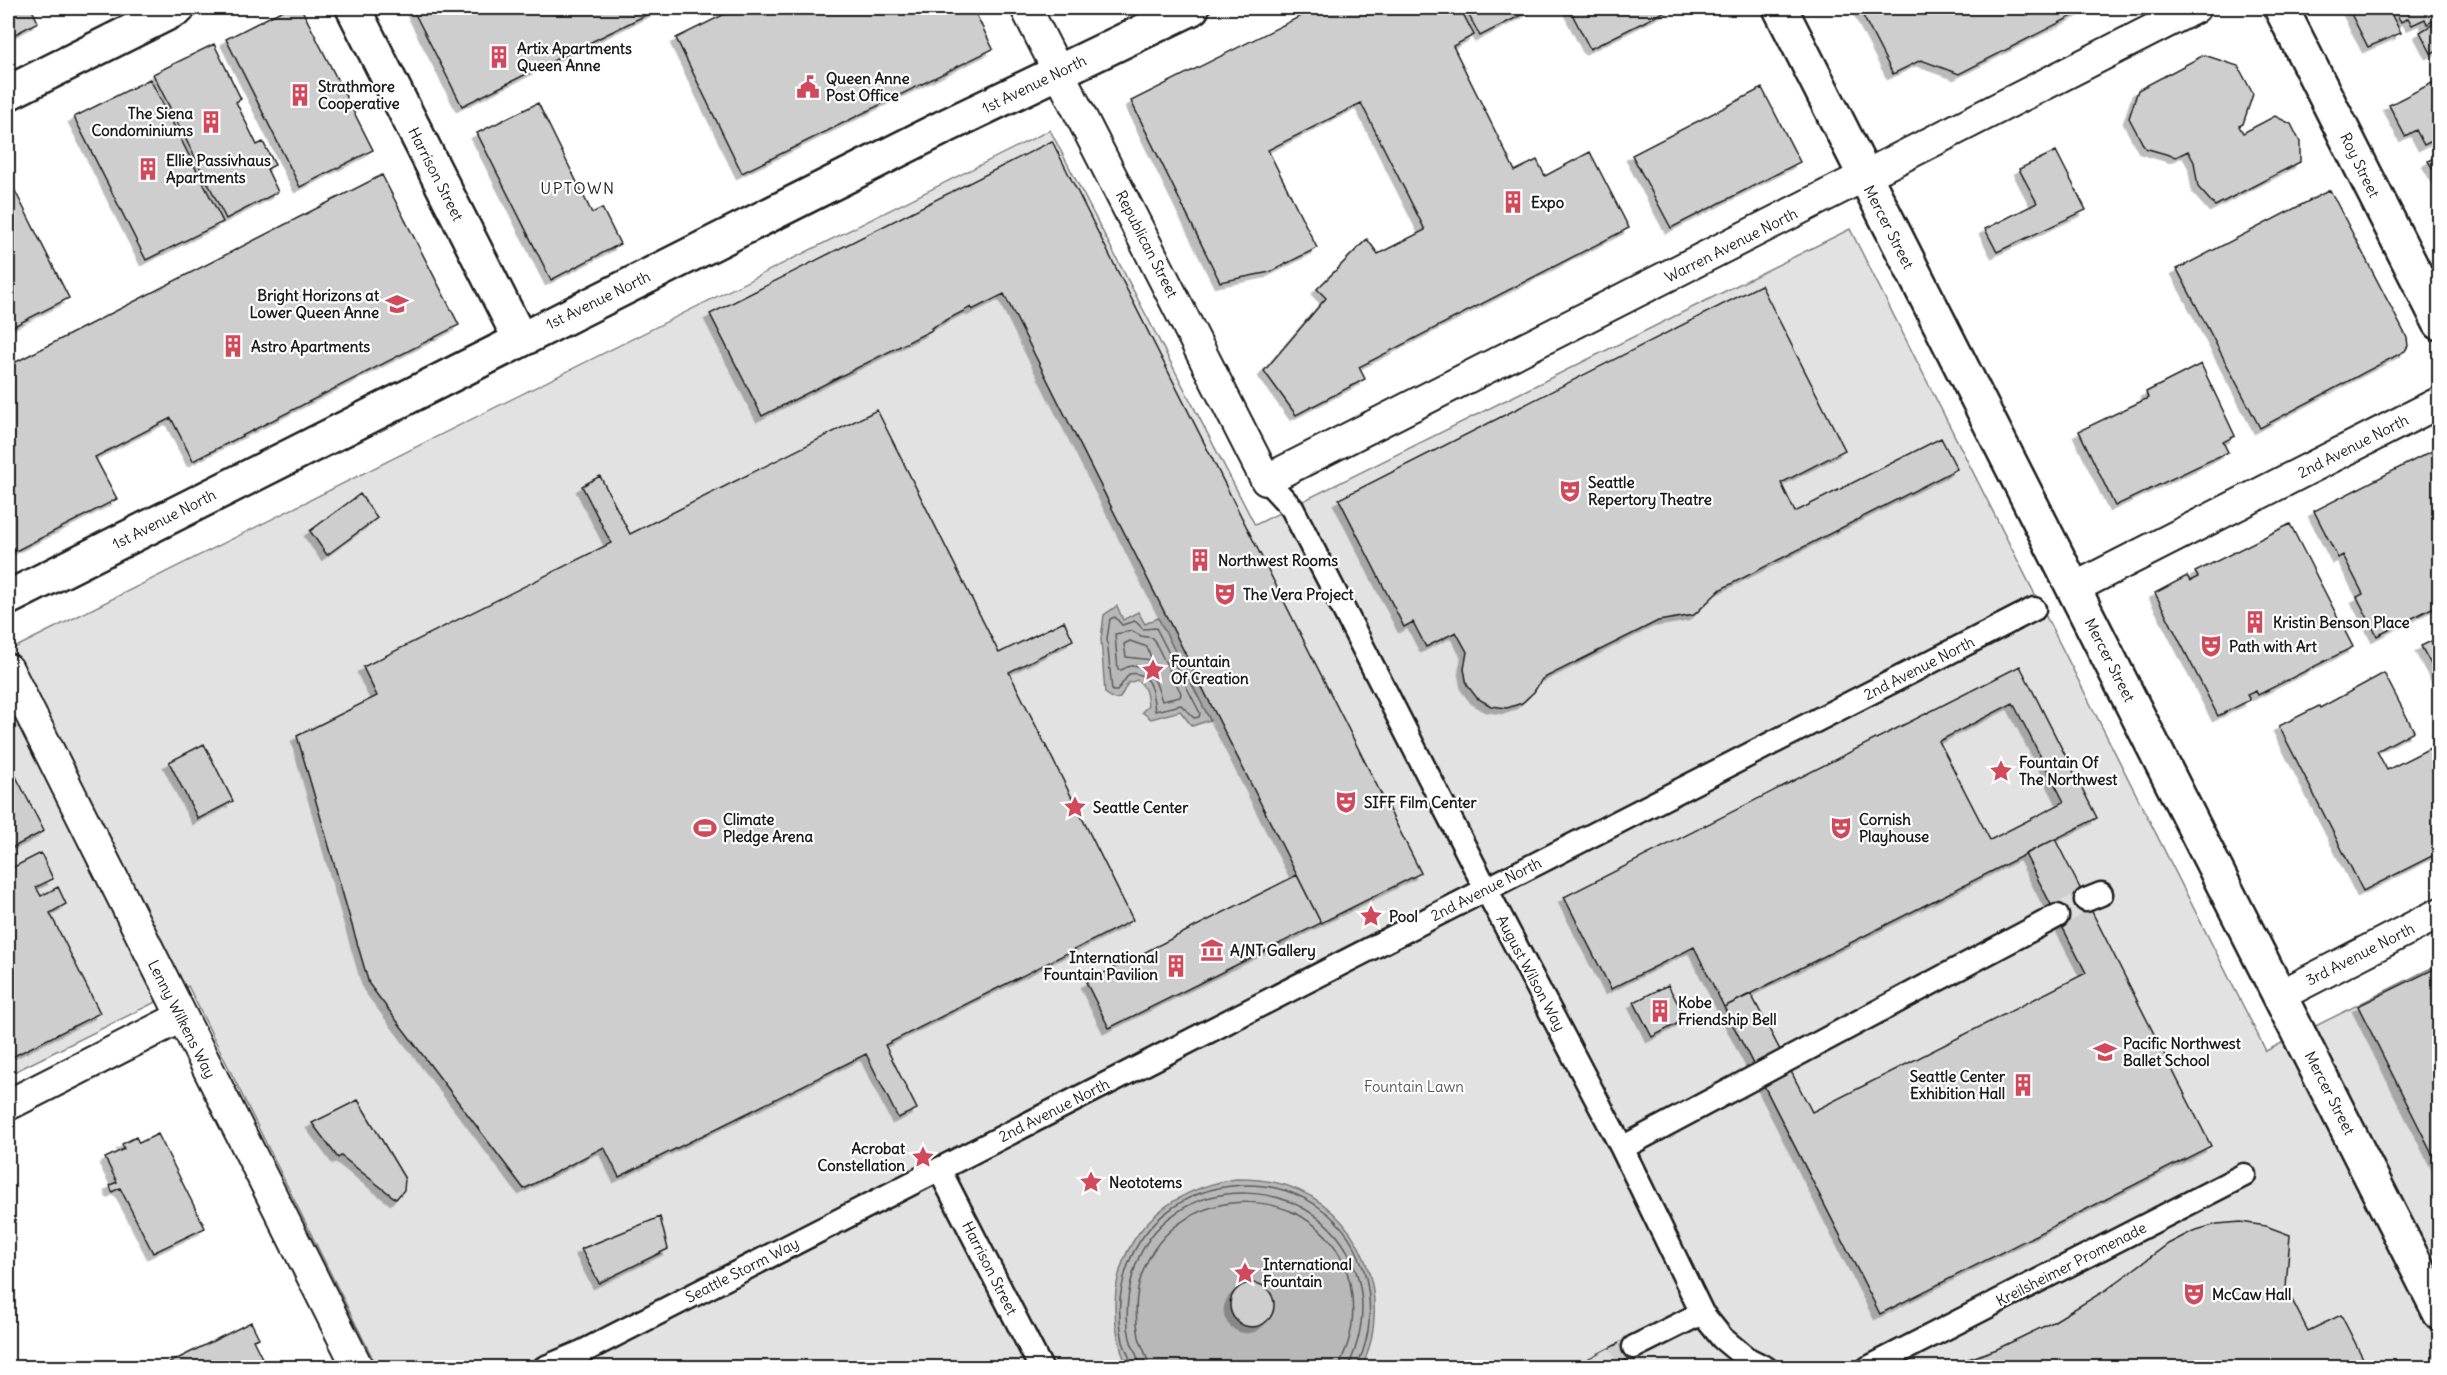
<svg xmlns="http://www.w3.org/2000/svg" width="2447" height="1375" viewBox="0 0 2447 1375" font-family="Delius,sans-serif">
  <defs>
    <filter id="shadow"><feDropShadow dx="-5.5" dy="5.5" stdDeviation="0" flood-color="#0004"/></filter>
  </defs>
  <rect width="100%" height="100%" fill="#fff"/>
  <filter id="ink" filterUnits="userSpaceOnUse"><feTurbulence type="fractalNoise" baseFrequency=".0167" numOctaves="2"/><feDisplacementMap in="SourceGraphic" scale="12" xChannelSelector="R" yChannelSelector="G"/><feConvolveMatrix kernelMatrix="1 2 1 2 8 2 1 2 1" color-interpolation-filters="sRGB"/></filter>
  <g filter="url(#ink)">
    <path fill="#e2e2e2" stroke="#7f7f7f" stroke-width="1.5" d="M 1050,130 L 1255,525 L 1850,229 L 2266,1051 L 2439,964 L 2439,1367 L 377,1367 L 188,986 L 8,1075 L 8,651 Z"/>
    <path fill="#b8b8b8" stroke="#7a7a7a" stroke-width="1.5" d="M 1117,606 L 1123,620 L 1138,612 L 1145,624 L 1158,618 L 1210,720 L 1192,726 L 1180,711 L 1151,719 L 1142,712 L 1148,706 C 1147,695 1146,686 1137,680 L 1128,683 L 1120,698 L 1114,699 L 1105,693 L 1101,639 L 1104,615 Z
      M 1236,1179 C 1253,1179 1269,1180 1285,1185 C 1362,1209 1394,1297 1362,1367 L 1127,1367 C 1091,1276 1138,1194 1236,1179 Z"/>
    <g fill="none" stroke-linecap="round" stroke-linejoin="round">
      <path stroke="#5a5a5a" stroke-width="1.5" d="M 1115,617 L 1122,625 L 1135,621 L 1143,629 L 1156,628 L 1200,713 L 1199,717 L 1194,718 L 1181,705 L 1155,711 C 1153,696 1152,670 1129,674 L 1117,691 L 1112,691 L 1107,639 L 1110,619 Z
        M 1132,631 L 1141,636 L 1153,638 L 1181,693 L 1180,697 L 1162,701 C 1157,687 1153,662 1131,666 C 1124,667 1123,671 1118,670 L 1115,634 Z
        M 1130,641 L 1147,647 L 1152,660 L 1126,657 L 1124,644 Z
        M 1132,1368 C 1131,1358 1126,1351 1123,1342 C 1120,1326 1118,1308 1121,1292 C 1143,1155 1336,1149 1366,1278 C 1371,1302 1371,1328 1363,1351 C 1361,1357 1358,1361 1357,1368
        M 1140,1368 C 1139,1358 1134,1350 1131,1342 C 1125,1320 1127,1295 1133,1274 C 1163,1163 1329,1168 1358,1278 C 1364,1301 1363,1324 1356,1346 C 1354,1354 1350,1360 1349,1368
        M 1149,1368 C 1148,1356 1142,1348 1139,1337 C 1135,1317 1135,1294 1142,1274 C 1176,1175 1327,1179 1350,1283 C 1354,1304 1354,1326 1347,1346 C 1344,1354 1341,1359 1340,1368"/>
    </g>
    <path fill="#cecece" stroke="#1c1c1c" stroke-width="1.5" fill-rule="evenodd" filter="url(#shadow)" d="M 8,8 L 31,8 L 38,22 L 8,38 Z
      M 287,8 L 301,8 L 373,150 L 300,187 L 226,39 Z
      M 412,8 L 660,8 L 462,106 Z
      M 737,8 L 973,8 L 993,49 L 742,173 L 676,38 Z
      M 1317,8 L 1460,8 L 1474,35 L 1453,46 L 1515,171 L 1537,160 L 1545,176 L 1590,152 L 1629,228 L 1359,367 L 1365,379 L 1296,415 L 1264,371 L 1326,298 L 1317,289 L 1367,239 L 1378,254 L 1425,230 L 1361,103 L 1268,150 L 1317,248 L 1270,272 L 1220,282 L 1131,101 Z
      M 1465,8 L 1535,8 L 1480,36 Z
      M 1569,8 L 1672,8 L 1590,49 Z
      M 1859,8 L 2088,8 L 1959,74 L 1921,60 L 1893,74 Z
      M 2348,8 L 2388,8 L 2401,33 L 2368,47 Z
      M 2393,8 L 2440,8 L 2440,18 L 2427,24 L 2425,19 L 2412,25 L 2408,18 L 2401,22 Z
      M 2440,20 L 2440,49 L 2431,53 L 2420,32 Z
      M 214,44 L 241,99 L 236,102 L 257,145 L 263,142 L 275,165 L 267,169 L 278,192 L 226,219 L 153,74 Z
      M 2204,55 L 2238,66 L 2253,94 L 2243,124 L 2239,126 L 2243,133 L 2275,116 L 2291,124 L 2300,142 L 2300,162 L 2215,206 L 2198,187 L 2194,162 L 2188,151 L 2176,157 L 2145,148 L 2129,118 L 2138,90 Z
      M 150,79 L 223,222 L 146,260 L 74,117 Z
      M 2440,79 L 2440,137 L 2424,145 L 2416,130 L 2405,136 L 2389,105 Z
      M 1762,88 L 1800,162 L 1671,228 L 1632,155 Z
      M 538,103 L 592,213 L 602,208 L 620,244 L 551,280 L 477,133 Z
      M 1052,141 L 1421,873 L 1321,923 L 1004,294 L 972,310 L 971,307 L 931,328 L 932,330 L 762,416 L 710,314 Z
      M 2056,151 L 2086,210 L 1997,252 L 1985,229 L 2037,203 L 2019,169 Z
      M 2440,154 L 2440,181 L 2428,161 Z
      M 382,175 L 459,325 L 193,461 L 171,418 L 95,457 L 117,499 L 8,555 L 8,366 Z
      M 8,177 L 69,298 L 8,329 Z
      M 2330,190 L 2407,338 L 2408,346 L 2405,351 L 2260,428 L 2177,269 Z
      M 1761,285 L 1845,450 L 1781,483 L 1795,512 L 1941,438 L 1957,469 L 1721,589 L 1694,615 L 1658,621 L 1542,679 L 1534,692 L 1522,703 L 1507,708 L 1491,706 L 1477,698 L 1467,685 L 1464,669 L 1467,652 L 1456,632 L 1426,647 L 1413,622 L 1404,627 L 1339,499 Z
      M 2201,364 L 2235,436 L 2223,442 L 2228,452 L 2115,506 L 2079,431 L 2148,398 L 2146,392 Z
      M 877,410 L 999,653 L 1064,621 L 1073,640 L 1009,672 L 1133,920 L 885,1045 L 917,1109 L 898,1118 L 866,1054 L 619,1177 L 604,1147 L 524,1189 L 369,984 L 297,736 L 377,696 L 363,667 L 611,543 L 582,486 L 600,476 L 630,534 Z
      M 2440,447 L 2440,604 L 2377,636 L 2357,597 L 2363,594 L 2343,555 L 2338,558 L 2314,511 Z
      M 360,494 L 377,518 L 327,555 L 310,531 Z
      M 2290,524 L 2353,647 L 2258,695 L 2256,691 L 2247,695 L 2250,700 L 2218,716 L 2155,593 L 2187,576 L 2190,581 L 2198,577 L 2195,572 Z
      M 2440,637 L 2440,681 L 2421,646 Z
      M 2020,666 L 2097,818 L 1724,1007 L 1694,947 L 1611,989 L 1564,897 ZM 2013,703 L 2064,802 L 1990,840 L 1939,741 Z
      M 2384,673 L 2414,731 L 2377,751 L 2387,770 L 2440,743 L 2440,852 L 2363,891 L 2279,726 L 2319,706 L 2320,708 Z
      M 204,744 L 233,801 L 198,819 L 169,762 Z
      M 8,761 L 44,831 L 8,850 Z
      M 2055,839 L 2211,1146 L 1880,1314 L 1724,1007 L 1751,994 L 1812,1112 L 2086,973 L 2025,854 Z
      M 41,853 L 53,879 L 36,887 L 41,896 L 58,887 L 66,904 L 50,913 L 100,1013 L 8,1059 L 8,870 Z
      M 1297,875 L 1321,923 L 1109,1028 L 1086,982 Z
      M 2440,966 L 2440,1169 L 2358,1006 Z
      M 1668,985 L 1686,1019 L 1652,1037 L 1634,1002 Z
      M 358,1100 L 405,1179 L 404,1190 L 396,1199 L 341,1156 L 338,1158 L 312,1123 Z
      M 158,1134 L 205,1228 L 153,1253 L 120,1188 L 112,1192 L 110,1185 L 117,1182 L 105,1158 L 124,1149 L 122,1144 L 136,1137 L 139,1143 Z
      M 660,1217 L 668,1249 L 599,1283 L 581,1249 Z
      M 2241,1222 L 2266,1226 L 2290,1235 L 2286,1288 L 2308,1331 L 2341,1315 L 2368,1368 L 1943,1368 L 1997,1349 L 2053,1322 L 2106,1290 L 2168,1244 L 2193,1231 L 2217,1224 Z
      M1230 1305a22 22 0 1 1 44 0a22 22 0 1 1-44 0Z
      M 251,1322 L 259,1338 L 253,1340 L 267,1368 L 159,1368 Z
      M 1629,1338 L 1637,1354 L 1611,1368 L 1570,1368 Z"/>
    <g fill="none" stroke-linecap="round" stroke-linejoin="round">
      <path stroke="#ddd" stroke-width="22" stroke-dasharray="22 11" stroke-linecap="butt" d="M 2057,916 L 2086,900
        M 1595,1368 L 1634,1347"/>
      <g stroke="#1c1c1c" stroke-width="27">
        <path id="pedestrian" d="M 1266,480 L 1292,508 L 1486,889 L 1622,1148 L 1702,1313 L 1722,1338 L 1746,1358 L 1766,1368
          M 2086,900 L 2101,894
          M 1622,1148 L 2057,916
          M 939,1169 L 1041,1368
          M 1634,1347 L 1702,1313
          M 544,1368 L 582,1352 L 2034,609
          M 1868,1368 L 2244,1175"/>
      </g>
      <g stroke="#1c1c1c" stroke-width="34">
        <path id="minor" d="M 1026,8 L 1266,480 L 2195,8
          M 2074,588 L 2440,402
          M 8,669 L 358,1368
          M 2281,995 L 2440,913
          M 8,1105 L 181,1017"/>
      </g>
      <g stroke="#1c1c1c" stroke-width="38">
        <path id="tertiary" d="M 353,8 L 520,339
          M 2281,8 L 2440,323"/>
      </g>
      <g stroke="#1c1c1c" stroke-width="38">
        <path id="secondary" d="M 1780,8 C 1996,444 2221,877 2440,1313
          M 8,93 L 178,8
          M 8,598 L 948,125 L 1192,8"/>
      </g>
      <use href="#pedestrian" stroke="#fff" stroke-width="22"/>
      <use href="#minor" stroke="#fff" stroke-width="30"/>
      <use href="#tertiary" stroke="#fff" stroke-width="33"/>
      <use href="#secondary" stroke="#fff" stroke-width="33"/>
    </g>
  </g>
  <defs>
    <g id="building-bare" transform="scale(1.8)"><path d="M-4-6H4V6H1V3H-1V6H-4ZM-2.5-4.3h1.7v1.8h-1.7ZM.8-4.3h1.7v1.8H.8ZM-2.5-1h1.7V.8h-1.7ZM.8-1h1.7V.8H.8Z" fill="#d1495b" stroke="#fff" stroke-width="2.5" paint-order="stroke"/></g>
    <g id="civic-bare" transform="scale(1.8)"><path d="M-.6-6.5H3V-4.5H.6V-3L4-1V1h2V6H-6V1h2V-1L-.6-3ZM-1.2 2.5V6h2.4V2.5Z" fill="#d1495b" stroke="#fff" stroke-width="2.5" paint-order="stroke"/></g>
    <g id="school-bare" transform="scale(1.8)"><path d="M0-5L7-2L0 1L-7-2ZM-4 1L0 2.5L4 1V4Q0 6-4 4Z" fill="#d1495b" stroke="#fff" stroke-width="2.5" paint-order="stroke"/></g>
    <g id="theatre-bare" transform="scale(1.8)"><path d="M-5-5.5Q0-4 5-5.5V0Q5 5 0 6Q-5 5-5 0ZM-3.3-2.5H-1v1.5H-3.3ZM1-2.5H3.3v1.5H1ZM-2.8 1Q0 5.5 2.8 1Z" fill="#d1495b" stroke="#fff" stroke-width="2.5" paint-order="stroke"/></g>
    <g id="sight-bare" transform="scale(1.8)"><path d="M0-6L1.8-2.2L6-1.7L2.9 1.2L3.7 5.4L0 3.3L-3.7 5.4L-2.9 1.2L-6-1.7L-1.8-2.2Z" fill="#d1495b" stroke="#fff" stroke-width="2.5" paint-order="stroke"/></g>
    <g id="stadium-bare" transform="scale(1.8)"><path d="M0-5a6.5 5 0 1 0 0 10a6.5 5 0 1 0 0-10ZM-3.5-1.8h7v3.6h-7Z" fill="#d1495b" stroke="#fff" stroke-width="2.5" paint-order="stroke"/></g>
    <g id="museum-bare" transform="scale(1.8)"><path d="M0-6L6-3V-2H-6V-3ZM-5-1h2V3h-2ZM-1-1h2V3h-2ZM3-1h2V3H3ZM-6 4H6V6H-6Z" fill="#d1495b" stroke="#fff" stroke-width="2.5" paint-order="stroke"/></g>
  </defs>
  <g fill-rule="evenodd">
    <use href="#building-bare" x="499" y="57"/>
    <use href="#civic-bare" x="808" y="87"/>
    <use href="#building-bare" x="300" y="95"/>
    <use href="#building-bare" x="211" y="122"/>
    <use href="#building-bare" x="148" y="169"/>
    <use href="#building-bare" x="1513" y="202"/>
    <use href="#school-bare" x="397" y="304"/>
    <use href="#building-bare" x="233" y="346"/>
    <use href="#theatre-bare" x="1570" y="491"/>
    <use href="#building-bare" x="1200" y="560"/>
    <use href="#theatre-bare" x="1225" y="594"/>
    <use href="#building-bare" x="2255" y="622"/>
    <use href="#theatre-bare" x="2211" y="646"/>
    <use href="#sight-bare" x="1153" y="670"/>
    <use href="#sight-bare" x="2001" y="771"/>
    <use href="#theatre-bare" x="1346" y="802"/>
    <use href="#sight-bare" x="1075" y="807"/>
    <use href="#stadium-bare" x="705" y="828"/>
    <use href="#theatre-bare" x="1841" y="828"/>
    <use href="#sight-bare" x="1371" y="916"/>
    <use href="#museum-bare" x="1212" y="950"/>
    <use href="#building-bare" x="1176" y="966"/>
    <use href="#building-bare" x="1660" y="1011"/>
    <use href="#school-bare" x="2105" y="1052"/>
    <use href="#building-bare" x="2023" y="1085"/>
    <use href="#sight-bare" x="923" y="1157"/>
    <use href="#sight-bare" x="1091" y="1182"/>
    <use href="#sight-bare" x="1245" y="1273"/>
    <use href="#theatre-bare" x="2194" y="1294"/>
  </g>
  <g text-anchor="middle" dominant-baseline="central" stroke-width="4.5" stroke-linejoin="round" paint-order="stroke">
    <g font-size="15" font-weight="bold" fill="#1c1c1c" stroke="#fff" text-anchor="start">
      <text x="517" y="48">Artix Apartments<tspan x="517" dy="17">Queen Anne</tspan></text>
      <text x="826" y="78">Queen Anne<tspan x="826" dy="17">Post Office</tspan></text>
      <text x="318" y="86">Strathmore<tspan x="318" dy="17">Cooperative</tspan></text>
      <text x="193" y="113" text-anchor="end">The Siena<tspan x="193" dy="17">Condominiums</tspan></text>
      <text x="166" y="160">Ellie Passivhaus<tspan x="166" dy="17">Apartments</tspan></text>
      <text x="1531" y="202">Expo</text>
      <text x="379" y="295" text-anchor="end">Bright Horizons at<tspan x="379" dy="17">Lower Queen Anne</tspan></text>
      <text x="251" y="346">Astro Apartments</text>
      <text x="1588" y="482">Seattle<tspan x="1588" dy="17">Repertory Theatre</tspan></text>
      <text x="1218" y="560">Northwest Rooms</text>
      <text x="1243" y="594">The Vera Project</text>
      <text x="2273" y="622">Kristin Benson Place</text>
      <text x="2229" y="646">Path with Art</text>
      <text x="1171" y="661">Fountain<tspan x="1171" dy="17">Of Creation</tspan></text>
      <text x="2019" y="762">Fountain Of<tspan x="2019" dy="17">The Northwest</tspan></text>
      <text x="1364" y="802">SIFF Film Center</text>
      <text x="1093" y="807">Seattle Center</text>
      <text x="723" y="819">Climate<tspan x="723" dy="17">Pledge Arena</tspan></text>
      <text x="1859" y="819">Cornish<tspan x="1859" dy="17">Playhouse</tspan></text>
      <text x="1389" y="916">Pool</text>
      <text x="1230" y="950">A/NT Gallery</text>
      <text x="1158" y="957" text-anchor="end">International<tspan x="1158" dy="17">Fountain Pavilion</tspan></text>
      <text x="1678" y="1002">Kobe<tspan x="1678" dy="17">Friendship Bell</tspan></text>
      <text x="2123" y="1043">Pacific Northwest<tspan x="2123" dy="17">Ballet School</tspan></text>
      <text x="2005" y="1076" text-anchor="end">Seattle Center<tspan x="2005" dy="17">Exhibition Hall</tspan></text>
      <text x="905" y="1148" text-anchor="end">Acrobat<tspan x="905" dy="17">Constellation</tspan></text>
      <text x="1109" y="1182">Neototems</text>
      <text x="1263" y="1264">International<tspan x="1263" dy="17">Fountain</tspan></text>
      <text x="2212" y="1294">McCaw Hall</text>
    </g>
    <g font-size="15" fill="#1c1c1c" stroke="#fff">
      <text transform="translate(1034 84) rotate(-26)">1st Avenue North</text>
      <text transform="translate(2360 165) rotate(64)">Roy Street</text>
      <text transform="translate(436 174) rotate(63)">Harrison Street</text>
      <text transform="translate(1889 227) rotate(63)">Mercer Street</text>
      <text transform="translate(1147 244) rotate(63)">Republican Street</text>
      <text transform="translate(1731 245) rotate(-27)">Warren Avenue North</text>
      <text transform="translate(598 300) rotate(-26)">1st Avenue North</text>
      <text transform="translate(2353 446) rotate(-27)">2nd Avenue North</text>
      <text transform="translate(164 519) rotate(-27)">1st Avenue North</text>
      <text transform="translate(2110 660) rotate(63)">Mercer Street</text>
      <text transform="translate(1919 668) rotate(-27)">2nd Avenue North</text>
      <text transform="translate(1486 889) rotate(-27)">2nd Avenue North</text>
      <text transform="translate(2360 954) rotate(-27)">3rd Avenue North</text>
      <text transform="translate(1531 973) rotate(62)">August Wilson Way</text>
      <text transform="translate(182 1019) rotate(63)">Lenny Wilkens Way</text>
      <text transform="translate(2330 1093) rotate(63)">Mercer Street</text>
      <text transform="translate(1054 1110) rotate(-27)">2nd Avenue North</text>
      <text transform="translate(2071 1264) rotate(-27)">Kreilsheimer Promenade</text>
      <text transform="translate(990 1268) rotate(63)">Harrison Street</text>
      <text transform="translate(742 1270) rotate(-27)">Seattle Storm Way</text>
    </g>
    <g font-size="15" fill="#575757" stroke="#fff">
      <text x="1414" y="1086">Fountain Lawn</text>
    </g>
    <g font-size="16" letter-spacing="1.5" fill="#1c1c1c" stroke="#fff">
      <text x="578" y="188">UPTOWN</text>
    </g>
  </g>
  <rect width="2447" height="1375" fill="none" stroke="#fff" stroke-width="30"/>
  <rect x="15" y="15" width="2417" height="1345" fill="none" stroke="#1c1c1c" stroke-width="2" filter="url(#ink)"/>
</svg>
